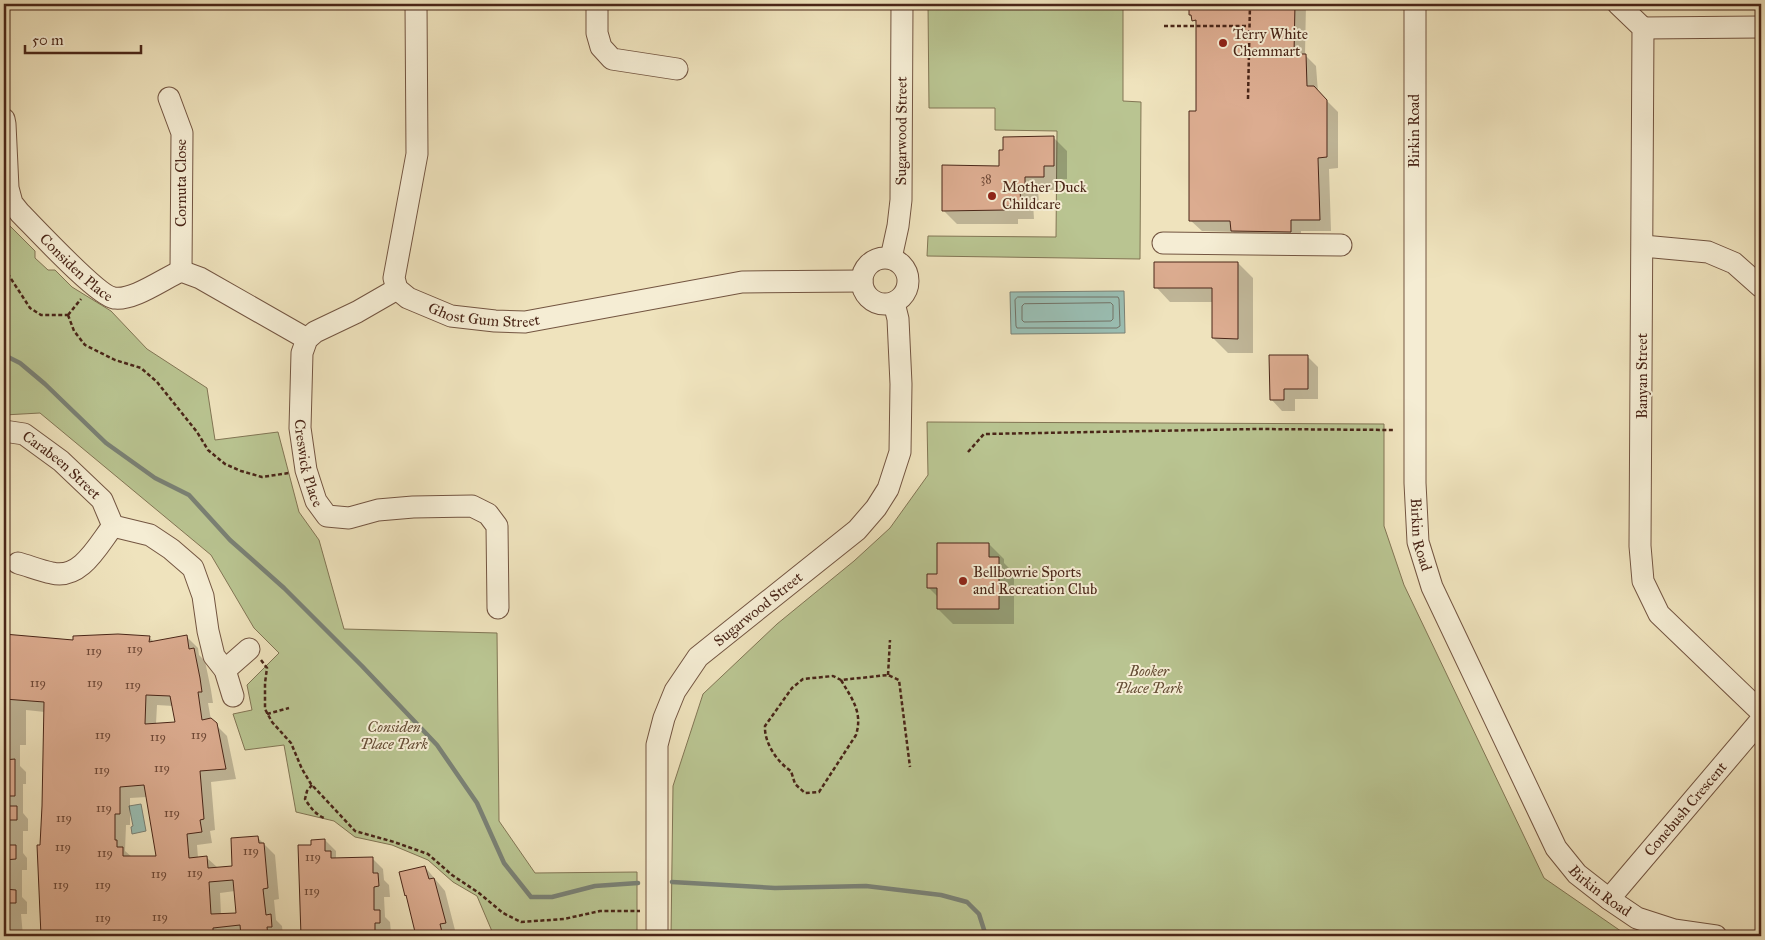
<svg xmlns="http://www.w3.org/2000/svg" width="1765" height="940" viewBox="0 0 1765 940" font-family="'IM FELL Great Primer',serif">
  <rect width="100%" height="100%" fill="#efe3bd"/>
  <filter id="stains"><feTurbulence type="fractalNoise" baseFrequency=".004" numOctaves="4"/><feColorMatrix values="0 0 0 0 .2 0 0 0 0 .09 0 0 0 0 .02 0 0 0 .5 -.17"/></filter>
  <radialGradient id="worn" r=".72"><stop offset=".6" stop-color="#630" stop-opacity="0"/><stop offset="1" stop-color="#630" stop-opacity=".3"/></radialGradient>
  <path fill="#b9c491" stroke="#827554" d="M 928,4 L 1123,4 L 1123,101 L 1141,102 L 1140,259 L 927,256 L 928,236 L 1056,237 L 1057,131 L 995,130 L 995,108 L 929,108 Z
    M 4,220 L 35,251 L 35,258 L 48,270 L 55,270 L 72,287 L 111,311 L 147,349 L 207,388 L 215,440 L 278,432 L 299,512 L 319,540 L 344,629 L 497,633 L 499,821 L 535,873 L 637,872 L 637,936 L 494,936 L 477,896 L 453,882 L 428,860 L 392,845 L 355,837 L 334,821 L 296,812 L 284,745 L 245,750 L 233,714 L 252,710 L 247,685 L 279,653 L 254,628 L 211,555 L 40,413 L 4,415 Z
    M 927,422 L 1384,424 L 1384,526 L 1404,585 L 1544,878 L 1628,936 L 671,936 L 673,786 L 703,694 L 777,624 L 854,561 L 890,528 L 928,475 Z"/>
  <path fill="#9abeb3" stroke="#7a8175" d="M 1124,291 L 1125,333 L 1011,334 L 1010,292 Z
    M 141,804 L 146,831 L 132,834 L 131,827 L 133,826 L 129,806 Z"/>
  <path fill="#0003" fill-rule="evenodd" d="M 1190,4 L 1306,4 L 1305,55 L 1316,66 L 1318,92 L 1338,112 L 1338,168 L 1329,169 L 1331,231 L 1301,231 L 1301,243 L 1243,242 L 1233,232 L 1202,231 L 1190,220 L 1197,112 L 1197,24 L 1190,15 Z
    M 1053,137 L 1067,151 L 1067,179 L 1057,179 L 1058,190 L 1038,190 L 1039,203 L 1033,203 L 1034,219 L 1018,219 L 1018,224 L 957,224 L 943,210 L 1000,168 Z
    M 1238,263 L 1253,278 L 1253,353 L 1228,353 L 1213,338 L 1213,302 L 1170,302 L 1156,287 Z
    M 1307,356 L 1318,367 L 1318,399 L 1295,399 L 1295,411 L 1282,411 L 1271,399 Z
    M 989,544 L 1004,559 L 1004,563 L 1014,573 L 1014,624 L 953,624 L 938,609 L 938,597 L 928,587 L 938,575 Z
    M 4,635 L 74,641 L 149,637 L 154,642 L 187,637 L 198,648 L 199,655 L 205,661 L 211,690 L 213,703 L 208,703 L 211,720 L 227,736 L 236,779 L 211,782 L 215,830 L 210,831 L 212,843 L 197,845 L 198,858 L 207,858 L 218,868 L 233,867 L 257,837 L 275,855 L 279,899 L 274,900 L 276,920 L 282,926 L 283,936 L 42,936 L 39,846 L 41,846 L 45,712 L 26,710 L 26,745 L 20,745 L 20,766 L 26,772 L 26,784 L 23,784 L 23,813 L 28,819 L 28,831 L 23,831 L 23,853 L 27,858 L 27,870 L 22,870 L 22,897 L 27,902 L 27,914 L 21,914 L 23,936 L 4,936 ZM 157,705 L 173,706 L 176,723 L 156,724 ZM 147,797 L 158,857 L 132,857 L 125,851 L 126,825 L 130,825 L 130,798 ZM 235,891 L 238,914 L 221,915 L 220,893 Z
    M 325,840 L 336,851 L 336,858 L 372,858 L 383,869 L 384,880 L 389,885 L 390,897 L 384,897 L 385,917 L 390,922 L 391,933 L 386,933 L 386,936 L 303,936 L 300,847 L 312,846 Z
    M 425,867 L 445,891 L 456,934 L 451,936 L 417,936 L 401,873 Z"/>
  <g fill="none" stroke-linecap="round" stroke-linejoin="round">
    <path stroke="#727266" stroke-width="1" d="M 1018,297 L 1118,297 L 1119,299 L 1120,326 L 1117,328 L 1017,328 L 1016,326 L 1015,300 Z
      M 1111,303 L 1113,305 L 1113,319 L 1111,321 L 1024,322 L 1022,320 L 1022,306 L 1024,304 Z"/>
    <path stroke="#7a8175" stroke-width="4.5" d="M 4,355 L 20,363 L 45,384 L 106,443 L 155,478 L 189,495 L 230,540 L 284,588 L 362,666 L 437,745 L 477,803 L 504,863 L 531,897 L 552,897 L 595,886 L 638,883
      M 672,882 L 775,888 L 866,886 L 941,895 L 967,902 L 979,914 L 986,936"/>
  </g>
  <path fill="#dcac90" stroke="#4a2618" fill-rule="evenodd" d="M 1189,4 L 1295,4 L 1294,54 L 1306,54 L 1307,86 L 1314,86 L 1327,100 L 1327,157 L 1318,158 L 1320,220 L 1291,220 L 1291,232 L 1231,231 L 1230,221 L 1189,221 L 1189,111 L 1196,111 L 1196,20 L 1192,21 L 1191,15 L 1189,15 Z
    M 1054,136 L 1054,166 L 1044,166 L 1044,177 L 1025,177 L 1025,189 L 1020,190 L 1021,206 L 1005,206 L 1005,210 L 942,211 L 942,165 L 999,166 L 999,150 L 1003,150 L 1003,137 Z
    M 1154,262 L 1238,262 L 1238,339 L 1212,338 L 1212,288 L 1154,288 Z
    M 1269,355 L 1308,355 L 1308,389 L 1284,389 L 1284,400 L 1270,400 Z
    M 937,543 L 989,543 L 989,557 L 999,557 L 999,609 L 937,609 L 937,588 L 927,588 L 927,574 L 937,574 Z
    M 4,634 L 73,640 L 73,636 L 118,634 L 150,636 L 149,642 L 187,635 L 189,649 L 194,648 L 200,678 L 202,692 L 198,692 L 202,720 L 211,718 L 217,723 L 226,769 L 200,771 L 204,819 L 200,820 L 202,832 L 187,834 L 189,858 L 207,856 L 208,868 L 232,866 L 231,838 L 258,836 L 259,843 L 264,843 L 268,888 L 263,889 L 266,915 L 271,914 L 272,927 L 267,927 L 268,936 L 241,936 L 240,925 L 213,928 L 213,936 L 41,936 L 37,845 L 40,845 L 42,806 L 44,702 L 4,699 ZM 146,695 L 170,696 L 175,722 L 145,724 ZM 144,785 L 156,856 L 123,856 L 123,847 L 117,847 L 117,840 L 115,840 L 115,814 L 120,814 L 120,787 ZM 233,880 L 236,913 L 211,914 L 209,882 Z
    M 15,759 L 15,796 L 4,796 L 4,760 Z
    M 4,806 L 17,806 L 17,820 L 4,820 Z
    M 325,839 L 325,851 L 331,851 L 331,858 L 373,857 L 373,873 L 378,873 L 379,886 L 374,887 L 374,910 L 380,910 L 380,923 L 375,923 L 375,936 L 301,936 L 298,845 L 311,845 L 311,840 Z
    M 4,845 L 16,845 L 16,859 L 4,860 Z
    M 425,866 L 429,879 L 434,878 L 446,923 L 440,924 L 443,936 L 416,936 L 406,895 L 405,896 L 399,872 Z
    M 4,889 L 16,890 L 16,903 L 4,903 Z"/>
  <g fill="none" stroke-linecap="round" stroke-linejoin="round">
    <g stroke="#735541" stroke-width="23">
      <g id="minor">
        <path id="s1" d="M 416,4 L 417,154 L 394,278 L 397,289 L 408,298 L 451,316 L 495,321 L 525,322 L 742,282 L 862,281"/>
        <path d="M 597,4 L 597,33 L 601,47 L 612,59 L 677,69"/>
        <path id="s2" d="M 1415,4 L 1415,483 L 1418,542 L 1432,587 L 1556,848 L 1577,874 L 1609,899 L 1637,918 L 1674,930 L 1716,936"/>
        <path d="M 1618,4 L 1643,28 L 1640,546 L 1643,581 L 1659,614 L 1761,712"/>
        <path d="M 1643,28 L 1761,27"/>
        <path d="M 169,98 L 182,133 L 181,271"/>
        <path id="s3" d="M 4,119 L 5,124 L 8,188 L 12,203 L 20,213 C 35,228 98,296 114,298 C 133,301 163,279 181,271 L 200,278 L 307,339"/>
        <path d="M 1163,243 L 1341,245"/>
        <path d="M 1643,246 L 1708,252 L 1734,263 L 1761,287"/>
        <circle cx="885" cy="281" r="23"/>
        <path id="s4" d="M 891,258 L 898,226 L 901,200 L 902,4"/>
        <path id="s5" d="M 397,289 L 357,312 L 315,332 L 307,339 L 302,353 L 300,428 L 306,470 L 316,501 L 327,516 L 349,518 L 378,510 L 413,507 L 472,506 L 488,514 L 497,526 L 498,608"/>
        <path id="s6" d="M 4,431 L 24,434 L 61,461 L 102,500 L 113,526 L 150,535 L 171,549 L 193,568 L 203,596 L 208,631 L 214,656 L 225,670 L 233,696"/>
        <path d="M 18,563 C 29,566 41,571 52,573 C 81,580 98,545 113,526"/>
        <path d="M 225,670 L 249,649"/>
        <path id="s7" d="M 1609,899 L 1761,720"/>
        <path id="s8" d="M 657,936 L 657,745 L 664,718 L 675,691 L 698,657 L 857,530 L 876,508 L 888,489 L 900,452 L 901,384 L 898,319 L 894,303"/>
      </g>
    </g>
    <path stroke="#4a2618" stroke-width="2.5" stroke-dasharray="4 2.5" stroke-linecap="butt" d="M 1164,26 L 1249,26
      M 1248,99 L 1250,4
      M 4,268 L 30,308 L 41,315 L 68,315
      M 68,315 L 74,331 L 85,345 L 115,360 L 141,368 L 157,382 L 197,432 L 208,450 L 225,464 L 241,471 L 262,477 L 289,473
      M 68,315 L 81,299
      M 968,452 L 984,434 L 1257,429 L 1395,430
      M 261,660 L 267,668 L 265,683 L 265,709 L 272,722 L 291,743 L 302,769 L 311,784 L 355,831 L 394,842 L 428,854 L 452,875 L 479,893 L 503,913 L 521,922 L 564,919 L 600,911 L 640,911
      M 888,675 L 890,640
      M 841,680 C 852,699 863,712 856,735 L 819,792 L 805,793 L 795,784 L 791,771 C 778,763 764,743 765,726 L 792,688 L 803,679 L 833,676 L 841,680 L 888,675 L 899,680 L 910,767
      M 267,714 L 289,708
      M 312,785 L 307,791 L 305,799 C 310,807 315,814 324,818"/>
    <use href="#minor" stroke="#f5edd4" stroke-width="21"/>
  </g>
  <g fill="#8f2418" stroke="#f5edd4" stroke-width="2">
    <circle cx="1223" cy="43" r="5"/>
    <circle cx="992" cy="196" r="5"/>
    <circle cx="963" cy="581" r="5"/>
  </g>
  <g text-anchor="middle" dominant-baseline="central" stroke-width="4" stroke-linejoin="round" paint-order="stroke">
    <g font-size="12" fill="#6e4836">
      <text x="986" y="179">38</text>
      <text x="135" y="649">119</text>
      <text x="94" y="651">119</text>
      <text x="38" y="683">119</text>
      <text x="95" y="683">119</text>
      <text x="133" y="685">119</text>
      <text x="103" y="735">119</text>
      <text x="199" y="735">119</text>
      <text x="158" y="737">119</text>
      <text x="162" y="768">119</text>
      <text x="102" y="770">119</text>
      <text x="104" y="808">119</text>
      <text x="172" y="813">119</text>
      <text x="64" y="818">119</text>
      <text x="63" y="847">119</text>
      <text x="251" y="851">119</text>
      <text x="105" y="853">119</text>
      <text x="313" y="857">119</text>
      <text x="195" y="873">119</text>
      <text x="159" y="874">119</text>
      <text x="61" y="885">119</text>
      <text x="103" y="885">119</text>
      <text x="312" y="891">119</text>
      <text x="160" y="917">119</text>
      <text x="103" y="918">119</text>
    </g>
    <g font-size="15" fill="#4a2618" stroke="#f5edd4" text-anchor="start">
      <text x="1233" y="34">Terry White<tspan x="1233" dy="17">Chemmart</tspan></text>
      <text x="1002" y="187">Mother Duck<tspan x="1002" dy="17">Childcare</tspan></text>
      <text x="973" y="572">Bellbowrie Sports<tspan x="973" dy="17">and Recreation Club</tspan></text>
    </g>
    <g font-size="15" fill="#4a2618" stroke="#f5edd4">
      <text stroke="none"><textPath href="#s4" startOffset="128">Sugarwood Street</textPath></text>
      <text transform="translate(1414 131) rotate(-90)">Birkin Road</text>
      <text transform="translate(181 183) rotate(-90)">Cornuta Close</text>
      <text stroke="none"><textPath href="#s3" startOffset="176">Considen Place</textPath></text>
      <text stroke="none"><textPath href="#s1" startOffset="381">Ghost Gum Street</textPath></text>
      <text transform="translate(1642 376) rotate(-90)">Banyan Street</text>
      <text stroke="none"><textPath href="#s5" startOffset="229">Creswick Place</textPath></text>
      <text stroke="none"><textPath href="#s6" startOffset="69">Carabeen Street</textPath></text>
      <text stroke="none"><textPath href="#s2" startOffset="531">Birkin Road</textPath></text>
      <text stroke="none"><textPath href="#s8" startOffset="366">Sugarwood Street</textPath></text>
      <text stroke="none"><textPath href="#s7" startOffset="118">Conebush Crescent</textPath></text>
      <text stroke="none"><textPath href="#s2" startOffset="936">Birkin Road</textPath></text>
    </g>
    <g font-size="15" font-style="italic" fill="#664e36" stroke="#f5edd4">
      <text x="1149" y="671">Booker<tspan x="1149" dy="17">Place Park</tspan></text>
      <text x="394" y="727">Considen<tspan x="394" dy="17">Place Park</tspan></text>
    </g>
  </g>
  <rect width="1765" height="940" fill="none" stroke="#efe3bd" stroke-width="20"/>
  <rect x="5" y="5" width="1755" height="930" fill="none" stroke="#4a2618" stroke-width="2.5"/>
  <rect x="10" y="10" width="1745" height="920" fill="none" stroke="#4a2618"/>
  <path d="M25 45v8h116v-8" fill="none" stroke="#4a2618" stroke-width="2.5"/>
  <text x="32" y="45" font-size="15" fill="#4a2618" stroke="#f5edd4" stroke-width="4" paint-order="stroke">50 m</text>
  <rect width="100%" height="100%" filter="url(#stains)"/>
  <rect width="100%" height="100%" fill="url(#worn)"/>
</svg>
